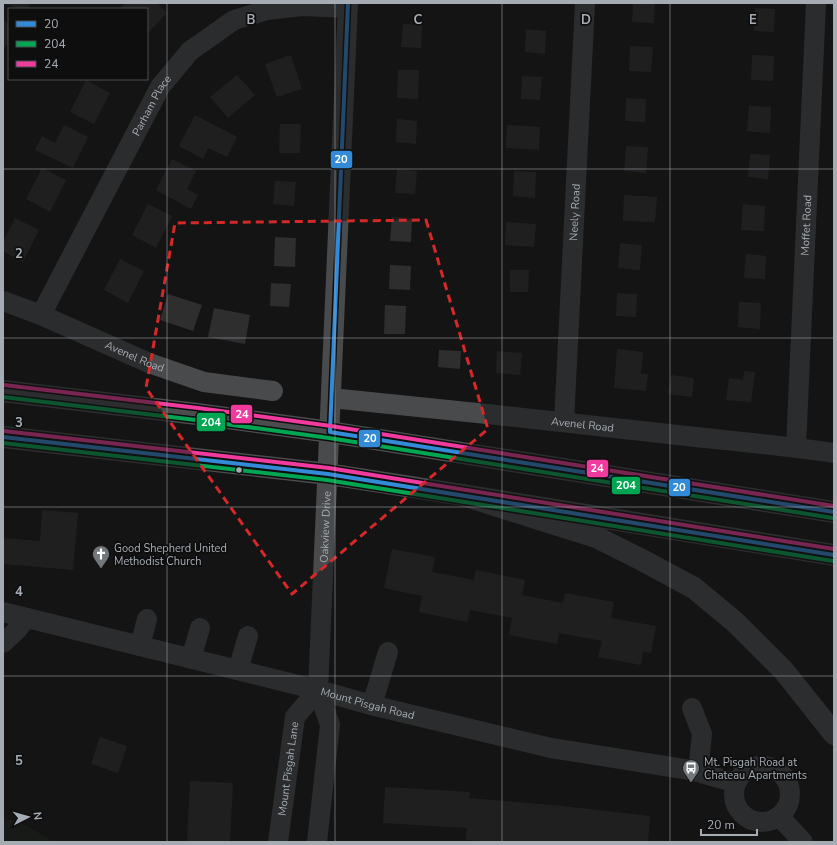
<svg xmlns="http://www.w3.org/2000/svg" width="837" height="845" viewBox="0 0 837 845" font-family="'Nunito Sans',sans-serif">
  <rect width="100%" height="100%" fill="#141414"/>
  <path fill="#1d221c" d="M 3,820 L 17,820 L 54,842 L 3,842 Z"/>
  <path fill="#2e2e2f" d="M 5,3 L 31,3 L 28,9 L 17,9 Z
    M 125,3 L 157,3 L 167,13 L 147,34 L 147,9 L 123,9 L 121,7 Z
    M 633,3 L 655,3 L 654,23 L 632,22 Z
    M 755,8 L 775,9 L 774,32 L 754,31 Z
    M 3,20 L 9,23 L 9,47 L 6,45 L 3,52 Z
    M 403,24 L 422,25 L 421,48 L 401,47 Z
    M 526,29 L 546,31 L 545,54 L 525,52 Z
    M 630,46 L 653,47 L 651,72 L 629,71 Z
    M 291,55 L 302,89 L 277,97 L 265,64 Z
    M 752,55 L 774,56 L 773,81 L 751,80 Z
    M 398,70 L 419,70 L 418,99 L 397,98 Z
    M 237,75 L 255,95 L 228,118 L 210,97 Z
    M 522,76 L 542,77 L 540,100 L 521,99 Z
    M 86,80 L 110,93 L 94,124 L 70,112 Z
    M 626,98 L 646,99 L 645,122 L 625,121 Z
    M 749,106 L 771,107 L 770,133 L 747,131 Z
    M 195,115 L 237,137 L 227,157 L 208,148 L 203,159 L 179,146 Z
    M 397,119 L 417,121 L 416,144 L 396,142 Z
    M 280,124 L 301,124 L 300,153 L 279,153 Z
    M 64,125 L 88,137 L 73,168 L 35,150 L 42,136 L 55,143 Z
    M 507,125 L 540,127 L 539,150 L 506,148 Z
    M 626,146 L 648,147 L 646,173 L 624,171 Z
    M 750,154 L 770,155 L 768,179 L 748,177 Z
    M 172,159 L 196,171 L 187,189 L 198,195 L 191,209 L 156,190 Z
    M 42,168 L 66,180 L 50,212 L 26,199 Z
    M 397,169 L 417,171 L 415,194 L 395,193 Z
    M 514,171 L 536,172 L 535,198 L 513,196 Z
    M 275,181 L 296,182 L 294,206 L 273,204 Z
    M 624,195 L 657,197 L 655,222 L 623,221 Z
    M 148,204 L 172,216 L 156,248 L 132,235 Z
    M 743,204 L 765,206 L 764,231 L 741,230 Z
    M 392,217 L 412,218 L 411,242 L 390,241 Z
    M 15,218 L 39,230 L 23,262 L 3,251 L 3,242 Z
    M 506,222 L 536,224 L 534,247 L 505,245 Z
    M 275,237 L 296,238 L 295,267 L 274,266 Z
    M 620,243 L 642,245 L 640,270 L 618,268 Z
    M 746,254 L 766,256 L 765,279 L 744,278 Z
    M 120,259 L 144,271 L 128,303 L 104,290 Z
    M 390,265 L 411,266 L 410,290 L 389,289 Z
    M 510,270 L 529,270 L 528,292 L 510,292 Z
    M 271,283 L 291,284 L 289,307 L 270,306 Z
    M 617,293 L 637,294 L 636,317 L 616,316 Z
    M 168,294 L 202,305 L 193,331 L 160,320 Z
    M 739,302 L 761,303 L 760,329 L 738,327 Z
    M 385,305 L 406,306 L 405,334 L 384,334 Z
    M 214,308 L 250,315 L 245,344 L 208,337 Z
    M 617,349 L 643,352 L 641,374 L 648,374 L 646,391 L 614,388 Z
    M 439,350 L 461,351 L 460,369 L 438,367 Z
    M 497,351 L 522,353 L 520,375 L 496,373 Z
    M 744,371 L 755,372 L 751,402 L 726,400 L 729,378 L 743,380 Z
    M 671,375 L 694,378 L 692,397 L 668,394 Z
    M 42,510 L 78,513 L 73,570 L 3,564 L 3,538 L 40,541 Z
    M 392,549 L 435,557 L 432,572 L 474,580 L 476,570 L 525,580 L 522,595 L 563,603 L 565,593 L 614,602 L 611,618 L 656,626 L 651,653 L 643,651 L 641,665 L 598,657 L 602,641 L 559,633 L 557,644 L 509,635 L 512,618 L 470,610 L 467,622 L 419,612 L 422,596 L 384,588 Z
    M 100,737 L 127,746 L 118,773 L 91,764 Z
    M 190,781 L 233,783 L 230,842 L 187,842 Z
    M 385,787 L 470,792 L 469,798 L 562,806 L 650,816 L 648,842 L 493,842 L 466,840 L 467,828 L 383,823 Z"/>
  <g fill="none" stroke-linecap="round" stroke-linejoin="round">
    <g stroke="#484a4c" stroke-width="20">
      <path id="s1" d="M 3,301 L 41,315 L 149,363 L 204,382 L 273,391"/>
      <path id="s2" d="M 41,315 L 160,87 L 190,51 L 234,20 L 267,10 L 302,6 L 348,8"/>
      <path id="s3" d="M 331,398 C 453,410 574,423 696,437 C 742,442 788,446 834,453"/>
      <path id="s4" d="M 564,422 L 585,3"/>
      <path id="s5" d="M 796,447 L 816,3"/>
      <path id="s6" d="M 3,612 L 318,690 L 375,706 L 551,748 L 690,770 L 736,783"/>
      <path d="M 3,643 L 17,630 L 26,618"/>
      <path d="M 140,646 L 147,619"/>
      <path d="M 191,659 L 200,628"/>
      <path d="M 238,670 L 248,636"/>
      <path d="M 372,705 L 388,652"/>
      <path d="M 692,708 L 702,734 L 698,772"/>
      <circle cx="762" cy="794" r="28"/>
      <path d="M 779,816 L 803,842"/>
      <path id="s7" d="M 278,842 L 295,717 L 318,690"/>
      <path id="s8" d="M 317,842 L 330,725 L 318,690 L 348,3"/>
    </g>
    <path stroke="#4a4c4e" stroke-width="22" d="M 3,391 L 197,414 L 330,432 L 834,512
      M 3,437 L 328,474 L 463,495 L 834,555"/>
    <path stroke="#4a4c4e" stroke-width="22" d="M 463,495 L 596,537 L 642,560 L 694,588 L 735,622 L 784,671 L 834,734"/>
    <g stroke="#0e0e0f" stroke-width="7">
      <path id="bus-1" d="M 348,3 L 330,432 L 834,512
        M 3,437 L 328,474 L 834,555"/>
    </g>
    <g stroke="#0e0e0f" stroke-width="7">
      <path id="bus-2" d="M 3,397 L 196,420 L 329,438 L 833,518
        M 3,443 L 327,480 L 833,561"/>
    </g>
    <g stroke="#0e0e0f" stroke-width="7">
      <path id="bus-3" d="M 4,385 L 198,408 L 331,426 L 834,506
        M 4,431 L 329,468 L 834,549"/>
    </g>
    <use href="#bus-1" stroke="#338bd7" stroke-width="4"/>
    <use href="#bus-2" stroke="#00a651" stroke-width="4"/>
    <use href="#bus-3" stroke="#f13a9d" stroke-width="4"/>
  </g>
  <path d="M0 0H837V845H0ZM 426,220 L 488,429 L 292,594 L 146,388 L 175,223 Z" fill="#141414" fill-opacity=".55" fill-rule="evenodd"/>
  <path fill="none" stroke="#d62828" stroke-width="3" stroke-dasharray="8 5" stroke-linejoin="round" d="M 426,220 L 488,429 L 292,594 L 146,388 L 175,223 Z"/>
  <path fill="none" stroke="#a5acb4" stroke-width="1" stroke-opacity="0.55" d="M 167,3 L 167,842M 335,3 L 335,842M 502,3 L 502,842M 670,3 L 670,842M 3,169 L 834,169M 3,338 L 834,338M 3,507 L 834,507M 3,676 L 834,676"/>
  <defs>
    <g id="church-pin" transform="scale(0.9)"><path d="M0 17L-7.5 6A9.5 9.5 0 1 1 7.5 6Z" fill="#72777c" stroke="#0e0e0f"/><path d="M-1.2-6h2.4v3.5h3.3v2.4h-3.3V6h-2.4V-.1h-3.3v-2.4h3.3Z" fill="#fff"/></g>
    <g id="bus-pin" transform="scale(0.9)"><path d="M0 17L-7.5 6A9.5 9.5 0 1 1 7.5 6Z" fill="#72777c" stroke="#0e0e0f"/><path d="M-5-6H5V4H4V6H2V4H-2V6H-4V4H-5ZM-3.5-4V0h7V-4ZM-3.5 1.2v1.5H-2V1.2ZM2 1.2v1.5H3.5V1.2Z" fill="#fff"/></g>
  </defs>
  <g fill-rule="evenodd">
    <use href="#church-pin" x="101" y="554"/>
    <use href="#bus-pin" x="691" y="768"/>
  </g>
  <circle fill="#a5acb4" stroke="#0e0e0f" stroke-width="1.5" cx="239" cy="470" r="3.5"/>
  <g text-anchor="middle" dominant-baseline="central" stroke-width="3.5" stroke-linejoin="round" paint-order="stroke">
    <g font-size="11" fill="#a5acb4" stroke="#0e0e0f">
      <text stroke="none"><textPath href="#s2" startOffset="237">Parham Place</textPath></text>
      <text stroke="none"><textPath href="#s4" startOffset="210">Neely Road</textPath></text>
      <text stroke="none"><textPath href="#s5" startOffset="222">Moffet Road</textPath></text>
      <text stroke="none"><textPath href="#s1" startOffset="143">Avenel Road</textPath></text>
      <text stroke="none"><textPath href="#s3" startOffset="253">Avenel Road</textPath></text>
      <text stroke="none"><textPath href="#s8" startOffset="318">Oakview Drive</textPath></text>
      <text stroke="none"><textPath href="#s6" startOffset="376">Mount Pisgah Road</textPath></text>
      <text stroke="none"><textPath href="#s7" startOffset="74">Mount Pisgah Lane</textPath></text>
    </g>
    <g font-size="11" fill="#a5acb4" stroke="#0e0e0f" text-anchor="start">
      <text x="114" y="548">Good Shepherd United<tspan x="114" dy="13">Methodist Church</tspan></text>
      <text x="704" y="762">Mt. Pisgah Road at<tspan x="704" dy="13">Chateau Apartments</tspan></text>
    </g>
  </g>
  <g font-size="13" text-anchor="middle" font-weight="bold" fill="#a5acb4" stroke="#0e0e0f" stroke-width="3.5" stroke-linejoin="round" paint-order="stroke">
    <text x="251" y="24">B</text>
    <text x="418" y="24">C</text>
    <text x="586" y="24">D</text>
    <text x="753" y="24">E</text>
    <text x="19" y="258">2</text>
    <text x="19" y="427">3</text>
    <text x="19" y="596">4</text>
    <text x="19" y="765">5</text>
  </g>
  <g stroke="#0e0e0f" stroke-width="1.5">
    <rect x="330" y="150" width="23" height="19" rx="4" fill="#338bd7"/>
    <rect x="230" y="404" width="23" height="20" rx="4" fill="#f13a9d"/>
    <rect x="196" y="412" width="30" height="20" rx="4" fill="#00a651"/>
    <rect x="358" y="429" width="23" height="19" rx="4" fill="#338bd7"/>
    <rect x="586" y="459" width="23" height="19" rx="4" fill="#f13a9d"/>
    <rect x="611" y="476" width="30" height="19" rx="4" fill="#00a651"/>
    <rect x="668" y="478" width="23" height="19" rx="4" fill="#338bd7"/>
  </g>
  <g font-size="11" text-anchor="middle" font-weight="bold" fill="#fff">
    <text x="341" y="163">20</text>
    <text x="242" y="418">24</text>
    <text x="211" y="426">204</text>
    <text x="370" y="442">20</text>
    <text x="597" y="472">24</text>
    <text x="626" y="489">204</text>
    <text x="679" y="491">20</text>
  </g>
  <rect width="837" height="845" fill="none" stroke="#a5acb4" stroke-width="8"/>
  <rect x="8" y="8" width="140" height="72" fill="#0e0e0f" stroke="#4a4d51"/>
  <rect x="16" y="21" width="20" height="6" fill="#338bd7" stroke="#4a4d51"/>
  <text x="44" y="28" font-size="12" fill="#a5acb4">20</text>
  <rect x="16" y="41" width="20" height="6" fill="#00a651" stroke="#4a4d51"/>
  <text x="44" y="48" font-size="12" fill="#a5acb4">204</text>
  <rect x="16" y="61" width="20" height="6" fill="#f13a9d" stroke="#4a4d51"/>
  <text x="44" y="68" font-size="12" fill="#a5acb4">24</text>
  <g transform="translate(28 817) rotate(84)" stroke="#0e0e0f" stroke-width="3" paint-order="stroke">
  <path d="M0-3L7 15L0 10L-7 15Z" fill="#a5acb4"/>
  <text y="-6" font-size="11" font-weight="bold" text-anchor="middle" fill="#a5acb4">N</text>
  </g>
  <path d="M701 829v6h56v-6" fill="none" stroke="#a5acb4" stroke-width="2"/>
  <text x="707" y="829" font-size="12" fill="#a5acb4" stroke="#0e0e0f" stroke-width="3" paint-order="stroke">20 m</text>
</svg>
